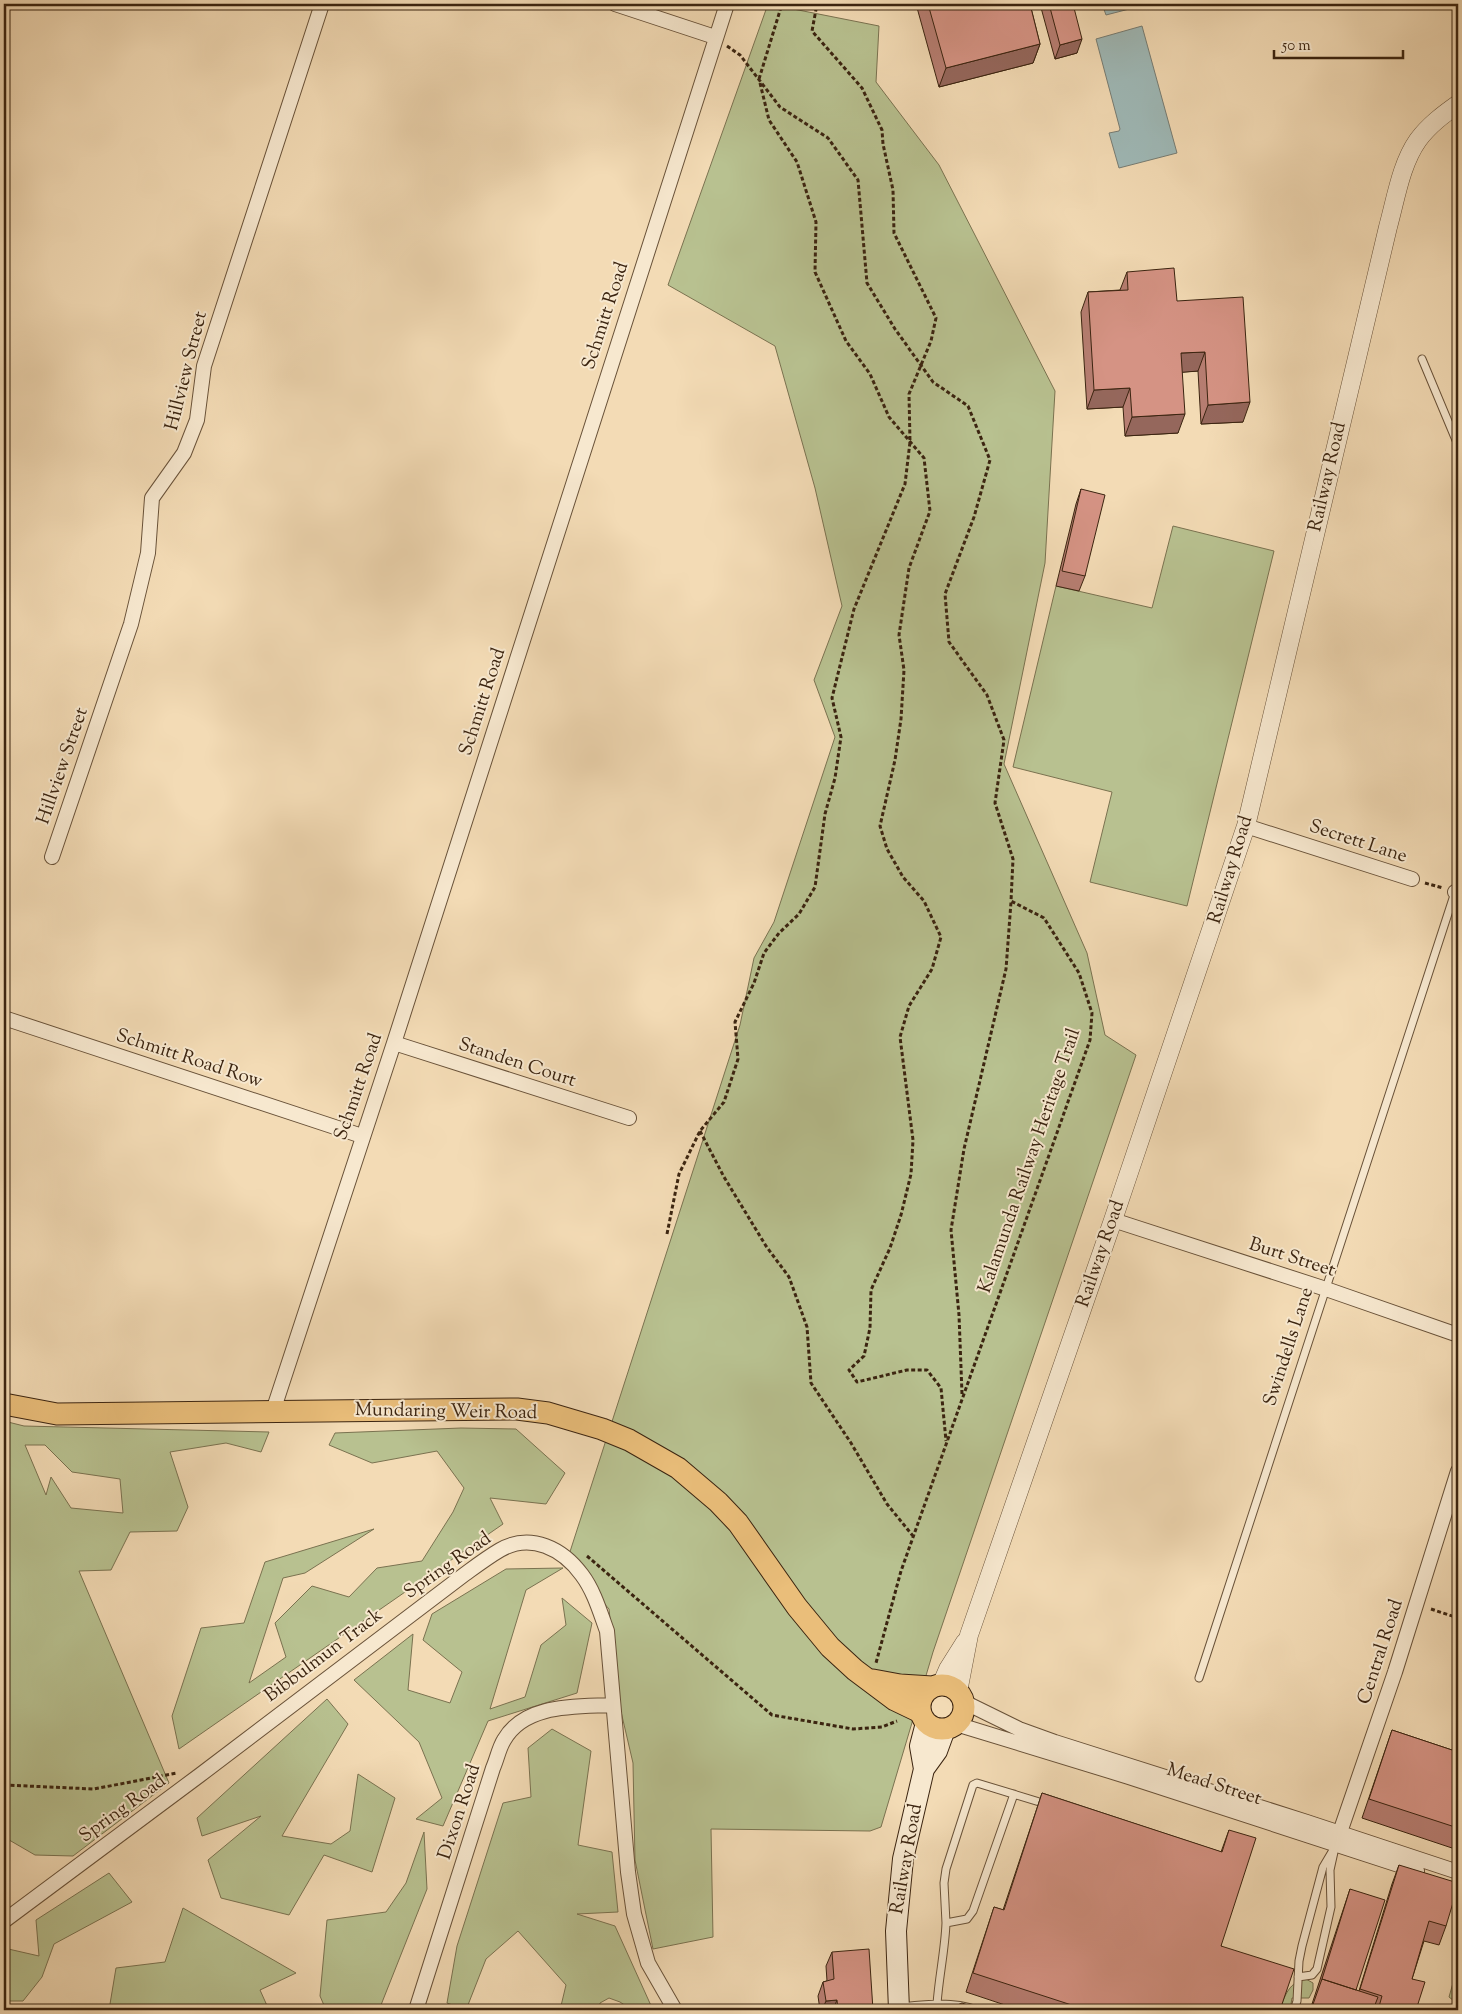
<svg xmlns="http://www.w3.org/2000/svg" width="1462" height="2014" viewBox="0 0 1462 2014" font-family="'Sorts Mill Goudy',serif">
  <rect width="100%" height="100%" fill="#f3dbb5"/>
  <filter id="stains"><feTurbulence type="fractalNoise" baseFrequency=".004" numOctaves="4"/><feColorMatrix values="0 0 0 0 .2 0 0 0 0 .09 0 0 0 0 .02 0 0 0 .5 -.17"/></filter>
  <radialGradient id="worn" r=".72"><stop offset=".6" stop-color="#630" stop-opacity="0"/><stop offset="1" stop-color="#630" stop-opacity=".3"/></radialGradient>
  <path fill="#b8c190" stroke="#7a7250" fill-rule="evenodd" d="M 768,4 L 879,26 L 876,82 L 939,165 L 1055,391 L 1045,563 L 1004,764 L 1087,953 L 1105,1035 L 1136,1055 L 933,1652 L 881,1827 L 870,1831 L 711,1829 L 713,1937 L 653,1949 L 635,1860 L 633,1763 L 619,1703 L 609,1609 L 567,1561 L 740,1025 L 754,958 L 774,922 L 835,737 L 814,680 L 842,606 L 815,488 L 775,346 L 668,285 Z
    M 1173,526 L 1274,551 L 1187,906 L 1090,882 L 1112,792 L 1013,767 L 1056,586 L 1152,608 Z
    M 4,1421 L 24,1426 L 269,1432 L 261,1452 L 226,1443 L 170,1452 L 188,1507 L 177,1531 L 130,1532 L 111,1570 L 79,1571 L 169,1783 L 73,1856 L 35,1855 L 4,1837 ZM 25,1445 L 45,1445 L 72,1472 L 120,1479 L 123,1513 L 71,1508 L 51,1477 L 46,1495 Z
    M 461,1428 L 516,1429 L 565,1473 L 546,1504 L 490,1498 L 503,1524 L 179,1749 L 172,1716 L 201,1628 L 244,1623 L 265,1562 L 374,1529 L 305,1573 L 283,1578 L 249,1683 L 286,1657 L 275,1623 L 312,1586 L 349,1597 L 377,1568 L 422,1561 L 453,1512 L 464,1488 L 437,1451 L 372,1463 L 329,1445 L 335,1433 Z
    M 563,1568 L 526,1590 L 490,1709 L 525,1697 L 541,1645 L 566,1625 L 562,1598 L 592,1623 L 577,1693 L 488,1721 L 443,1826 L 416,1819 L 442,1798 L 419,1742 L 354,1680 L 413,1634 L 408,1690 L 450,1703 L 462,1672 L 423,1640 L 432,1614 L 506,1569 Z
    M 327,1699 L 348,1724 L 282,1836 L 331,1844 L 350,1831 L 358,1774 L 395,1798 L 372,1872 L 324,1855 L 289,1915 L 221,1898 L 208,1860 L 261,1816 L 202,1836 L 197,1818 Z
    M 552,1729 L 591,1751 L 578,1845 L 612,1852 L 618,1912 L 577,1914 L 615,1926 L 653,2010 L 632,2010 L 620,2002 L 609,1998 L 600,2003 L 599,2010 L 560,2010 L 566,1985 L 518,1931 L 486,1959 L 466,2010 L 447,2003 L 457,1946 L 503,1803 L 531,1797 L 528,1748 Z
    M 424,1832 L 427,1889 L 379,2010 L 326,2010 L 320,1996 L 327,1920 L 386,1912 L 406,1883 Z
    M 109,1873 L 132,1902 L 54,1944 L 42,1977 L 23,2001 L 4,2001 L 4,1948 L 39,1956 L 36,1920 Z
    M 183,1908 L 296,1973 L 260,1990 L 269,2010 L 109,2010 L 116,1968 L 165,1962 Z
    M 1306,1979 L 1313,1983 L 1313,1990 L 1309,1998 L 1292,1998 L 1291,2004 L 1294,2010 L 1280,2010 C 1284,1996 1290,1981 1306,1979 Z
    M 1458,1980 L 1458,2004 L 1449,1997 L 1453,1983 Z"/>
  <path fill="#9fb9b7" stroke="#777d74" d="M 1102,4 L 1136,4 L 1137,7 L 1106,15 Z
    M 1142,26 L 1177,153 L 1119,168 L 1109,133 L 1119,131 L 1120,129 L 1096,39 Z"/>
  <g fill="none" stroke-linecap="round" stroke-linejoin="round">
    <g stroke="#695239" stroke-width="9">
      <path id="service" d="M 1422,359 L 1458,445
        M 1199,1678 L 1458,883
        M 946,1923 L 944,1883 L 946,1869 L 973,1785 L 977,1783 L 1046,1804
        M 1298,1977 L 1312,1975 L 1317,1969 L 1331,1907 L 1330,1870 L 1334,1852
        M 937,2004 C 939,1976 945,1950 946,1923 L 967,1919 L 973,1911 L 1014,1794
        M 902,2007 C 928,2004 952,2001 977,2010
        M 1294,2010 L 1297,2001 L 1299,1961 L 1302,1946 L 1323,1867 L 1336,1845"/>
    </g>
    <g stroke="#695239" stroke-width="16">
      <path id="minor" d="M 615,4 L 715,37
        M 1246,826 L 1412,879
        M 52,857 L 131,624 L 148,553 L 152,498 L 184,453 L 197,420 L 204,366 L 322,4
        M 1455,892 L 1458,893
        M 4,1018 L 362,1136
        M 394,1043 L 629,1118
        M 1113,1220 L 1326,1289 L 1458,1335
        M 273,1411 L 394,1043 L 727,4
        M 964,1702 L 1019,1729 L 1055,1742 L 1307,1822 L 1458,1872
        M 956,1724 L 1129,1777 L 1417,1871
        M 1337,1841 L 1395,1672 L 1458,1471
        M 4,1921 L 200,1775 L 465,1574 C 476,1566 488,1557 500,1550 C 531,1532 563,1549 582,1575 C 594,1591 600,1612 607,1631 L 628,1872 L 634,1914 L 648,1963 L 675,2010
        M 416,2010 L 493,1768 C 497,1759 499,1748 504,1740 C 525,1703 577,1707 613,1705"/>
    </g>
    <g stroke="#695239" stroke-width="19">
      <path id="tertiary" d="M 941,1685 L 948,1669 L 965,1642
        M 958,1692 L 969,1635 L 1113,1220 L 1246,826 L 1388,227 C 1396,198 1401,164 1418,140 C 1429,125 1444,114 1458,104"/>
    </g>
    <g stroke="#3b2410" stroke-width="22">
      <path id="secondary" d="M 924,1769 L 920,1746 L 926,1723
        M 899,2010 L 896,1931 L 903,1859 L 924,1769 L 937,1751 L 945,1729"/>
    </g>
    <g stroke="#3b2410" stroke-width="23">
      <path id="primary" d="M 4,1404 L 57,1414 L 517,1409 L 548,1413 L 602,1429 L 629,1440 L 678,1468 L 718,1502 L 738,1523 L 797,1607 L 830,1647 L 855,1670 L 895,1700 L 920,1712
        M 873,1680 L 900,1685 L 932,1687
        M920 1707a22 22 0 1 1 44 0a22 22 0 1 1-44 0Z"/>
    </g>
    <path stroke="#3b2410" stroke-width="3" stroke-dasharray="4 2.5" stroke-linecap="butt" d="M 727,46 L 740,55 L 780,107 L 828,138 L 858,180 L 867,283 L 895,329 L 933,382 L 968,406 L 990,460 L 974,517 L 945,594 L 949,642 L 987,695 L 1004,740 L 995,803 L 1013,859 L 1011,901 L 1044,918 L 1079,973 L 1092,1013 L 1090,1040 L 901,1571 L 876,1663
      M 759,79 L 782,4
      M 760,83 L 769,120 L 797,162 L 816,222 L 815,272 L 846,341 L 870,374 L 889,417 L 924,458 L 930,511 L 909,568 L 899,635 L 904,670 L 901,719 L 895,760 L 880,826 L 887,849 L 903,877 L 924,901 L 941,937 L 932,969 L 909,1006 L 900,1037 L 913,1140 L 911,1174 L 901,1215 L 890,1248 L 871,1290 L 870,1328 L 864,1356 L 849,1370 L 857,1382 L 907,1370 L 927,1370 L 941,1388 L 946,1441
      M 1425,883 L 1443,888
      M 700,1131 L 724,1177 L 766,1246 L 789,1277 L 807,1327 L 811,1383 L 851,1443 L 887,1504 L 913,1536
      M 667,1234 L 679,1174 L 700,1131 L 724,1102 L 738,1059 L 735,1022 L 754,983 L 764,953 L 779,933 L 799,914 L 815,887 L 825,814 L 835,778 L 841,737 L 832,698 L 854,609 L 905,484 L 910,442 L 909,394 L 931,341 L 936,318 L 894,233 L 893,190 L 883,144 L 882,130 L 862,88 L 812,31 L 817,4
      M 962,1394 L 959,1315 L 951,1230 L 964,1149 L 1006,969 L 1011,902
      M 587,1556 L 772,1715 L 853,1729 L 882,1727 L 897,1721
      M 1431,1609 L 1458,1618
      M 4,1785 L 94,1789 L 177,1773"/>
    <use href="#service" stroke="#f7e8cf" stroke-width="7"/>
    <use href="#minor" stroke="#f7e8cf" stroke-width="14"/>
    <use href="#tertiary" stroke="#f7e8cf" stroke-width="18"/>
    <use href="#secondary" stroke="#f7e8cf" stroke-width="20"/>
    <use href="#primary" stroke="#eabe7a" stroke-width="21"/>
  </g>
  <path fill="#b77e72" stroke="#3b2410" d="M 916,4 L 1030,4 L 1040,44 L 1033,63 L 939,87 Z
    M 1040,4 L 1073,4 L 1077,53 L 1055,59 Z
    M 1127,272 L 1177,301 L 1243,422 L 1201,424 L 1198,371 L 1182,372 L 1178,433 L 1125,436 L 1123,407 L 1087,409 L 1081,312 L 1088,292 L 1120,290 Z
    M 1081,489 L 1085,576 L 1079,591 L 1056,586 L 1076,504 Z
    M 1392,1730 L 1458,1752 L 1458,1850 L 1362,1818 Z
    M 1042,1793 L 1221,1852 L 1229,1830 L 1221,1946 L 1280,2010 L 1020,2010 L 966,1992 L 994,1907 L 1003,1910 Z
    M 1399,1865 L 1446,1926 L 1439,1945 L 1424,1941 L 1412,1979 L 1416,2010 L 1310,2010 L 1350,1889 L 1356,1990 L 1359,1991 L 1392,1884 Z
    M 832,1952 L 873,2010 L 820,2010 L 818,1996 L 823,1982 L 827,1981 L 826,1966 Z"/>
  <path fill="#95675c" stroke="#3b2410" d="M 1082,39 L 1077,53 L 1055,59 L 1060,45 Z
    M 1040,44 L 1033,63 L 939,87 L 946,68 Z
    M 1205,352 L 1198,371 L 1174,373 L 1181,353 Z
    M 1130,388 L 1123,407 L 1087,409 L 1094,390 Z
    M 1250,402 L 1243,422 L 1201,424 L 1208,405 Z
    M 1185,414 L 1178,433 L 1125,436 L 1132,417 Z
    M 837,2000 L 833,2010 L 822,2010 L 826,2001 Z"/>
  <path fill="#d59384" stroke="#3b2410" d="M 928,4 L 1030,4 L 1040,44 L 946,68 Z
    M 1049,4 L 1073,4 L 1082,39 L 1060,45 Z
    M 1174,268 L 1177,301 L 1243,297 L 1250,402 L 1208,405 L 1205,352 L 1181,353 L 1185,414 L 1132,417 L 1130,388 L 1094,390 L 1088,292 L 1128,290 L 1127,272 Z
    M 1081,489 L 1105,495 L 1085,576 L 1062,571 Z
    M 1392,1730 L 1458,1752 L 1458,1828 L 1369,1799 Z
    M 1042,1793 L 1222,1852 L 1229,1830 L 1256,1838 L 1221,1946 L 1294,1969 L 1280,2010 L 1087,2010 L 973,1973 L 994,1907 L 1004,1910 Z
    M 1399,1865 L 1458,1883 L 1458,1886 L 1446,1926 L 1429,1921 L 1412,1979 L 1425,1982 L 1416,2010 L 1378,2010 L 1382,1996 L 1360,1989 Z
    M 1350,1889 L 1385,1900 L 1356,1990 L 1322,1979 Z
    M 869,1949 L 873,2010 L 838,2010 L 837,2000 L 826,2001 L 823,1982 L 834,1979 L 832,1952 Z
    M 1322,1979 L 1378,1997 L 1373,2010 L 1311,2010 Z
    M 962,2003 L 982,2010 L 955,2010 L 955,2006 Z"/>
  <g text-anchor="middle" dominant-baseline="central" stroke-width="4" stroke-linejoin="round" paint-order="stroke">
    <g font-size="19" fill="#3b2410" stroke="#f7e8cf">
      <text transform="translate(606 316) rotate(-72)">Schmitt Road</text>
      <text transform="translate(187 371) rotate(-76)">Hillview Street</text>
      <text transform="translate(1328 477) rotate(-77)">Railway Road</text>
      <text transform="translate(483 702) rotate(-72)">Schmitt Road</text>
      <text transform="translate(63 766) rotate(-71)">Hillview Street</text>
      <text transform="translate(1358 842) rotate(18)">Secrett Lane</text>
      <text transform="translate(1231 870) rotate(-73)">Railway Road</text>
      <text transform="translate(189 1059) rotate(18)">Schmitt Road Row</text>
      <text transform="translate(517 1063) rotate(18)">Standen Court</text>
      <text transform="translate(359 1087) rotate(-71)">Schmitt Road</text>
      <text transform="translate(1030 1161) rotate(-71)">Kalamunda Railway Heritage Trail</text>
      <text transform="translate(1101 1254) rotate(-71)">Railway Road</text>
      <text transform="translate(1292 1258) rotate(18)">Burt Street</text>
      <text transform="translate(1289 1347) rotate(-72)">Swindells Lane</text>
      <text transform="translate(446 1412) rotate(1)">Mundaring Weir Road</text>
      <text transform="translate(448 1566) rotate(-35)">Spring Road</text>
      <text transform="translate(1381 1652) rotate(-72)">Central Road</text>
      <text transform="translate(324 1656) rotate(-37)">Bibbulmun Track</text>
      <text transform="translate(1214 1785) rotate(18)">Mead Street</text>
      <text transform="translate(123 1809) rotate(-36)">Spring Road</text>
      <text transform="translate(460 1812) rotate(-72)">Dixon Road</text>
      <text transform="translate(907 1859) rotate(-80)">Railway Road</text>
    </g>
  </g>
  <rect width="1462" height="2014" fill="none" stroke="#f3dbb5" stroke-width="20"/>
  <rect x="5" y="5" width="1452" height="2004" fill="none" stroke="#3b2410" stroke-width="2.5"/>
  <rect x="10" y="10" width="1442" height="1994" fill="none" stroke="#3b2410"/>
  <path d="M1274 50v8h129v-8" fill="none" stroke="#3b2410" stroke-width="2.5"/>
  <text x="1282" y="50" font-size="15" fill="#3b2410" stroke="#f7e8cf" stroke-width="4" paint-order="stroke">50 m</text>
  <rect width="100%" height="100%" filter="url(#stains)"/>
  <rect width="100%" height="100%" fill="url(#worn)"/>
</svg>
